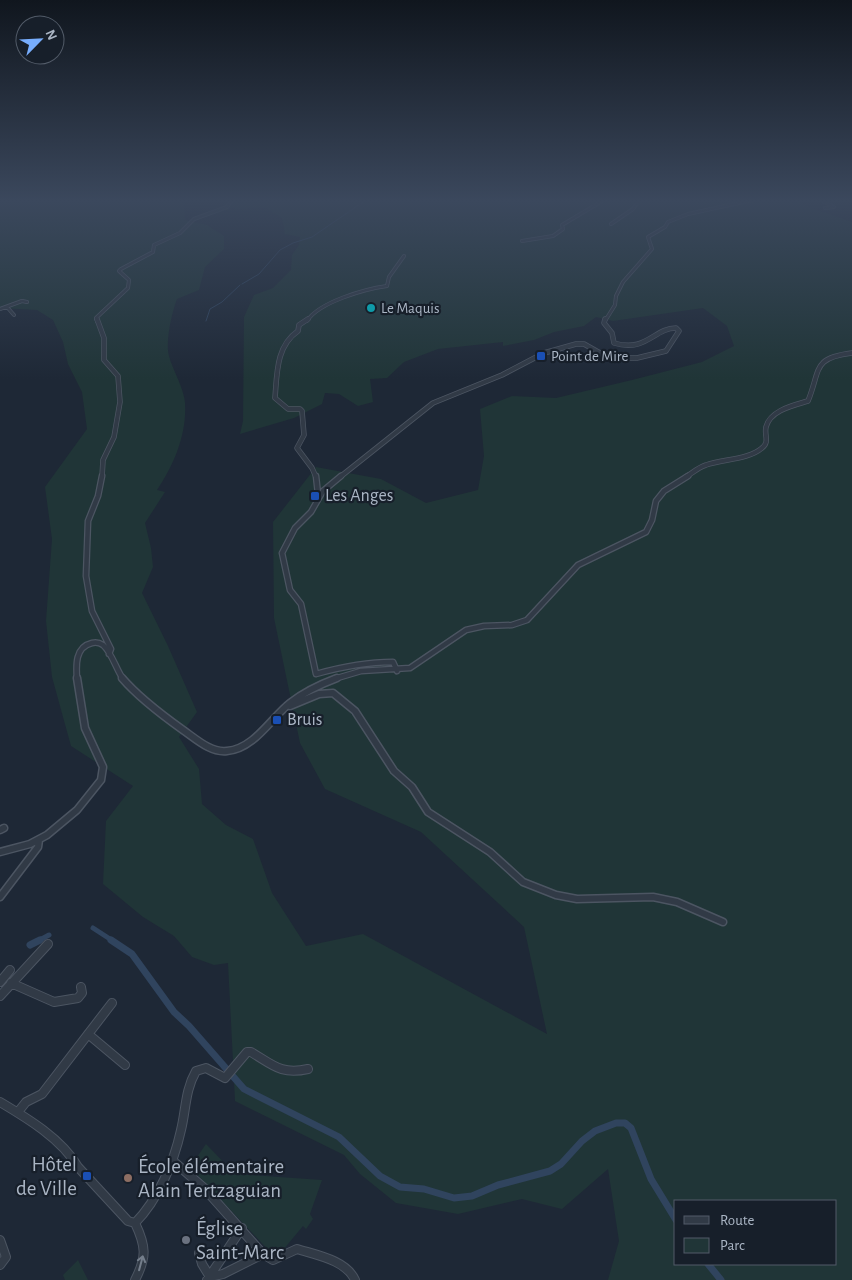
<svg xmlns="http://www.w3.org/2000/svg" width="852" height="1280" viewBox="0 0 852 1280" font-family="'Alegreya Sans',sans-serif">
  <rect width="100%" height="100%" fill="#1e2836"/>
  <path fill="#203537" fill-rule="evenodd" d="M 0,200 L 184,200 L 185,220 L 207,225 L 224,236 L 224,249 L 205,267 L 199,290 L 177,299 C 172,312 165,342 169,356 C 173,371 184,388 185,403 C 187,434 174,465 157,490 L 165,492 L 145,523 L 151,548 L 153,567 L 142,593 L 168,646 L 197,712 L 179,737 L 199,769 L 202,804 L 226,825 L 253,839 L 272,893 L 306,946 L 363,934 L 547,1034 L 524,927 L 421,832 L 325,789 L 300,743 L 274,618 L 273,522 L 316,467 L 381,479 L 426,503 L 478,490 L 484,456 L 480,409 L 512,396 L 556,398 L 632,380 L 702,362 L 734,346 L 727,326 L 703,308 L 613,321 L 596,317 L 584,326 L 554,332 L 534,340 L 503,346 L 503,342 L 438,349 L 404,362 L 387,378 L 370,379 L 373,402 L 358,406 L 339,394 L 325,393 L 322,404 L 294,418 L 240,434 L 243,421 L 244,317 L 254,295 L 273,288 L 291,270 L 292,255 L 299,245 L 300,237 L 285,234 L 282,218 L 266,208 L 236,209 L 225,204 L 227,200 L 797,200 L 809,207 L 852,222 L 852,1280 L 608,1280 L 619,1241 L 608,1169 L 562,1209 L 522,1199 L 458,1214 L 396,1203 L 360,1174 L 344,1155 L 235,1101 L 228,963 L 214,965 L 192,957 L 174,936 L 143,917 L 103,884 L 106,821 L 133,786 L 71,746 L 52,677 L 46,621 L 52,539 L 45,487 L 87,429 L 82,392 L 68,364 L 63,342 L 53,320 L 37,310 L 0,308 ZM 676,1201 L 836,1201 L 836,1264 L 676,1264 Z
    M 206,1144 L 235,1174 L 322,1180 L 310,1214 L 313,1219 L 306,1229 L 303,1226 L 283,1250 L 274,1256 L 190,1167 Z
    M 78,1260 L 88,1280 L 65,1280 L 63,1275 Z"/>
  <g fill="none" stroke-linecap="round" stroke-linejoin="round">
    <path stroke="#30445e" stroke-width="1" d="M 242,284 L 259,274 L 280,250 L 293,243 L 312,237 L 366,200
      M 206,321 L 210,309 L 222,302 L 240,285"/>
    <path stroke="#30445e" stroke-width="5" d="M 93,928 L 113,941
      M 38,941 L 49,935"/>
    <path stroke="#30445e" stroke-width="7" d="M 111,940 L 132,954 L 174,1012 L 189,1026 L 244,1089 L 339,1137 L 380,1176 L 400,1187 L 424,1189 L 454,1198 L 472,1196 L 498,1185 L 550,1171 L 561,1164 L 582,1141 L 595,1131 L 616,1123 L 625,1123 L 631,1128 L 651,1179 L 676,1220
      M 30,945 L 40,940
      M 708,1264 L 721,1280"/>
    <g stroke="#4c5562" stroke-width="4">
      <path id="minor-far4" d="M 821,200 L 834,207 L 825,208
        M 611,224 L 633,209 L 639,200
        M 522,241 L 553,236 L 563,229 L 562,225 L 604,200
        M 7,307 L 14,315
        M 0,309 L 22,301 L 27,302
        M 97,321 L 96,318 L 128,288 L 129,280 L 119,271 L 121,269 L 153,252 L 154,245 L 180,233 L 194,219 L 227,207 L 232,200
        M 307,321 C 319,302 365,289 387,286 L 389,277 L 404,256
        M 605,321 L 615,305 L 616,296 L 623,282 L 652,249 L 648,237 L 665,227 L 668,222 L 688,214 L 753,200"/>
    </g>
    <g stroke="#4c5562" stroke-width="5.5">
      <path id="minor-far3" d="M 97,319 L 104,338 L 104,360 L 118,376 L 120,402 L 114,437 L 103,460 L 102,477
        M 308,319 L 299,325 L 298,331 C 276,346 277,374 275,398 L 288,409 L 300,409 L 302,411 L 304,435 L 297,448 L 312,468 L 316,477
        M 340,477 L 433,403 L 502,375 L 544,353 L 576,344 L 584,344 L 607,357 L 616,358 L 637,358 L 666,351 L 679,331 L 676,328 C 654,328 646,353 614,343 L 612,333 L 604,323 L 605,319
        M 686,477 C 692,473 699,467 706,465 C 723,459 748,460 762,448 C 770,442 764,435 766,427 C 770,410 795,405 808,401 C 821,369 812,358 852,353"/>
    </g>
    <g stroke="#4c5562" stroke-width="7">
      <path id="minor-far2" d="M 102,476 L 98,496 L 88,521 L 86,576 L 92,611 L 111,649 L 109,654
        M 316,476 L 318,494 L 320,495
        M 341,476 L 323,491 L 311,512 L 295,528 L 282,553 L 290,590 L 301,604 L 316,674 C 341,667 367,662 393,662 L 397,671
        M 77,679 C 76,665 75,647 92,643 C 96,642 100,643 103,645 C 112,653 116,669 123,679
        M 334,679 L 361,671 L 410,668 L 466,630 L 484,626 L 512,625 L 527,620 L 578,565 L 646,532 L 652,520 L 656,501 L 664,491 L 688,476"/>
    </g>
    <g stroke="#4c5562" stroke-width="9">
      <path id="minor-far1" d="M 122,678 C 139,698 162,715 183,730 C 196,739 211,753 227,751 C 254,749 271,718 290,703 C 304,692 321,684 337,678
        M 290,706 L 319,694 L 333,693 L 355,711 L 394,771 L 412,787 L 428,812 L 490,852 L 523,882 L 556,895 L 577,899 L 653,897 L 677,902 L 723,922
        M 0,830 L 4,828
        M 0,852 L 30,844 L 47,835 L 77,810 L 101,780 L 103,767 L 85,728 L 77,678
        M 0,897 L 38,847 L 39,840"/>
    </g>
    <g stroke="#4c5562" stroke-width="10">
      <path id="minor" d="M 0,982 L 10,970
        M 11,983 L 54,1002 L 78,998 L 82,993 L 81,987
        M 0,996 L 48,944
        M 88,1034 L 125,1065
        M 0,1102 C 27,1118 62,1139 78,1167 L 128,1221 L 135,1223
        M 18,1112 L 26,1102 L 42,1094 L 112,1003
        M 172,1160 L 204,1188 L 263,1254 L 273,1260 L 297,1249 C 316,1255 346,1260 355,1280
        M 135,1223 C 158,1200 174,1162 181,1130 C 186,1110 185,1090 196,1071 L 206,1068 L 225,1078 L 247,1052 L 251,1052 C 273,1065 281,1075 308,1069
        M 135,1223 C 146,1246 147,1257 135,1280
        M 0,1240 L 6,1257 L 0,1265
        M 199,1253 L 202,1264 L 210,1277 L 223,1274 L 263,1254
        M 207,1280 L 242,1228"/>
    </g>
    <use href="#minor-far4" stroke="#313a46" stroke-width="2.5"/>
    <use href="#minor-far3" stroke="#313a46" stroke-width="4"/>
    <use href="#minor-far2" stroke="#313a46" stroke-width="4.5"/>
    <use href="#minor-far1" stroke="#313a46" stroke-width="6"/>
    <use href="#minor" stroke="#313a46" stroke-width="8"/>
  </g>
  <defs><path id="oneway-shaft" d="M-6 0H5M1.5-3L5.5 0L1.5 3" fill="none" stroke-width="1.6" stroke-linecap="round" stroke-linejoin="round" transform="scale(1.25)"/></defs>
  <use stroke="#747e8b" href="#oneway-shaft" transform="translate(141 1263) rotate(-75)"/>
  <linearGradient id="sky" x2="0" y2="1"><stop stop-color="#10161e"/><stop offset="0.53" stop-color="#3b485d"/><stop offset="1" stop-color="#3b485d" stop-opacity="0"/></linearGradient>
  <rect width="852" height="379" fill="url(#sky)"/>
  <circle fill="#0f9aa8" stroke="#171f2a" stroke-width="2" cx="371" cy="308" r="5"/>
  <g fill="#1a4fb4" stroke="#171f2a" stroke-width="2">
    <rect x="536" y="351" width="10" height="10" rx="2.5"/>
    <rect x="310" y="491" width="10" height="10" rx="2.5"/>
    <rect x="272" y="715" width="10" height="10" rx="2.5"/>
    <rect x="82" y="1171" width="10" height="10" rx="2.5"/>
  </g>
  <circle fill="#8d6e63" stroke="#171f2a" stroke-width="2" cx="128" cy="1178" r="5"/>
  <circle fill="#6b7280" stroke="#171f2a" stroke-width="2" cx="186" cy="1240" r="5"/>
  <g text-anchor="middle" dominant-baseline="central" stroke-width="4.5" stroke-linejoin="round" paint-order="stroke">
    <g font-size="15" fill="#aab5c4" stroke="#171f2a" text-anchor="start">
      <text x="381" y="308">Le Maquis</text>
      <text x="551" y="356">Point de Mire</text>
    </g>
    <g font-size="18" fill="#aab5c4" stroke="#171f2a" text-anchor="start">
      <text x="325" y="496">Les Anges</text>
      <text x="287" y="720">Bruis</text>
    </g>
    <g font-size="21" fill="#aab5c4" stroke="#171f2a" text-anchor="start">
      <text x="77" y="1164" text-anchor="end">Hôtel<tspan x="77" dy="24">de Ville</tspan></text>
      <text x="138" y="1166">École élémentaire<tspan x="138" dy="24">Alain Tertzaguian</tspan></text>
      <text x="196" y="1228">Église<tspan x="196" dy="24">Saint-Marc</tspan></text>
    </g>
  </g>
  <rect x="674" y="1200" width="162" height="65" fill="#171f2a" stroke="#525b68"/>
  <rect x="684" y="1216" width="25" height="8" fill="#313a46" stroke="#525b68"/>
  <text x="720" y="1225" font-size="15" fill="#aab5c4">Route</text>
  <rect x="684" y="1238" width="25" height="15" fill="#203537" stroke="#525b68"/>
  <text x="720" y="1250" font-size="15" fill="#aab5c4">Parc</text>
  <g transform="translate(40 40) rotate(66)"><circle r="24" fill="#171f2a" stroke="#525b68"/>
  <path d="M0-4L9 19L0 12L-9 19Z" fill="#77adfd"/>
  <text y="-8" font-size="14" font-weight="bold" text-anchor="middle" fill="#aab5c4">N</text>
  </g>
</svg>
